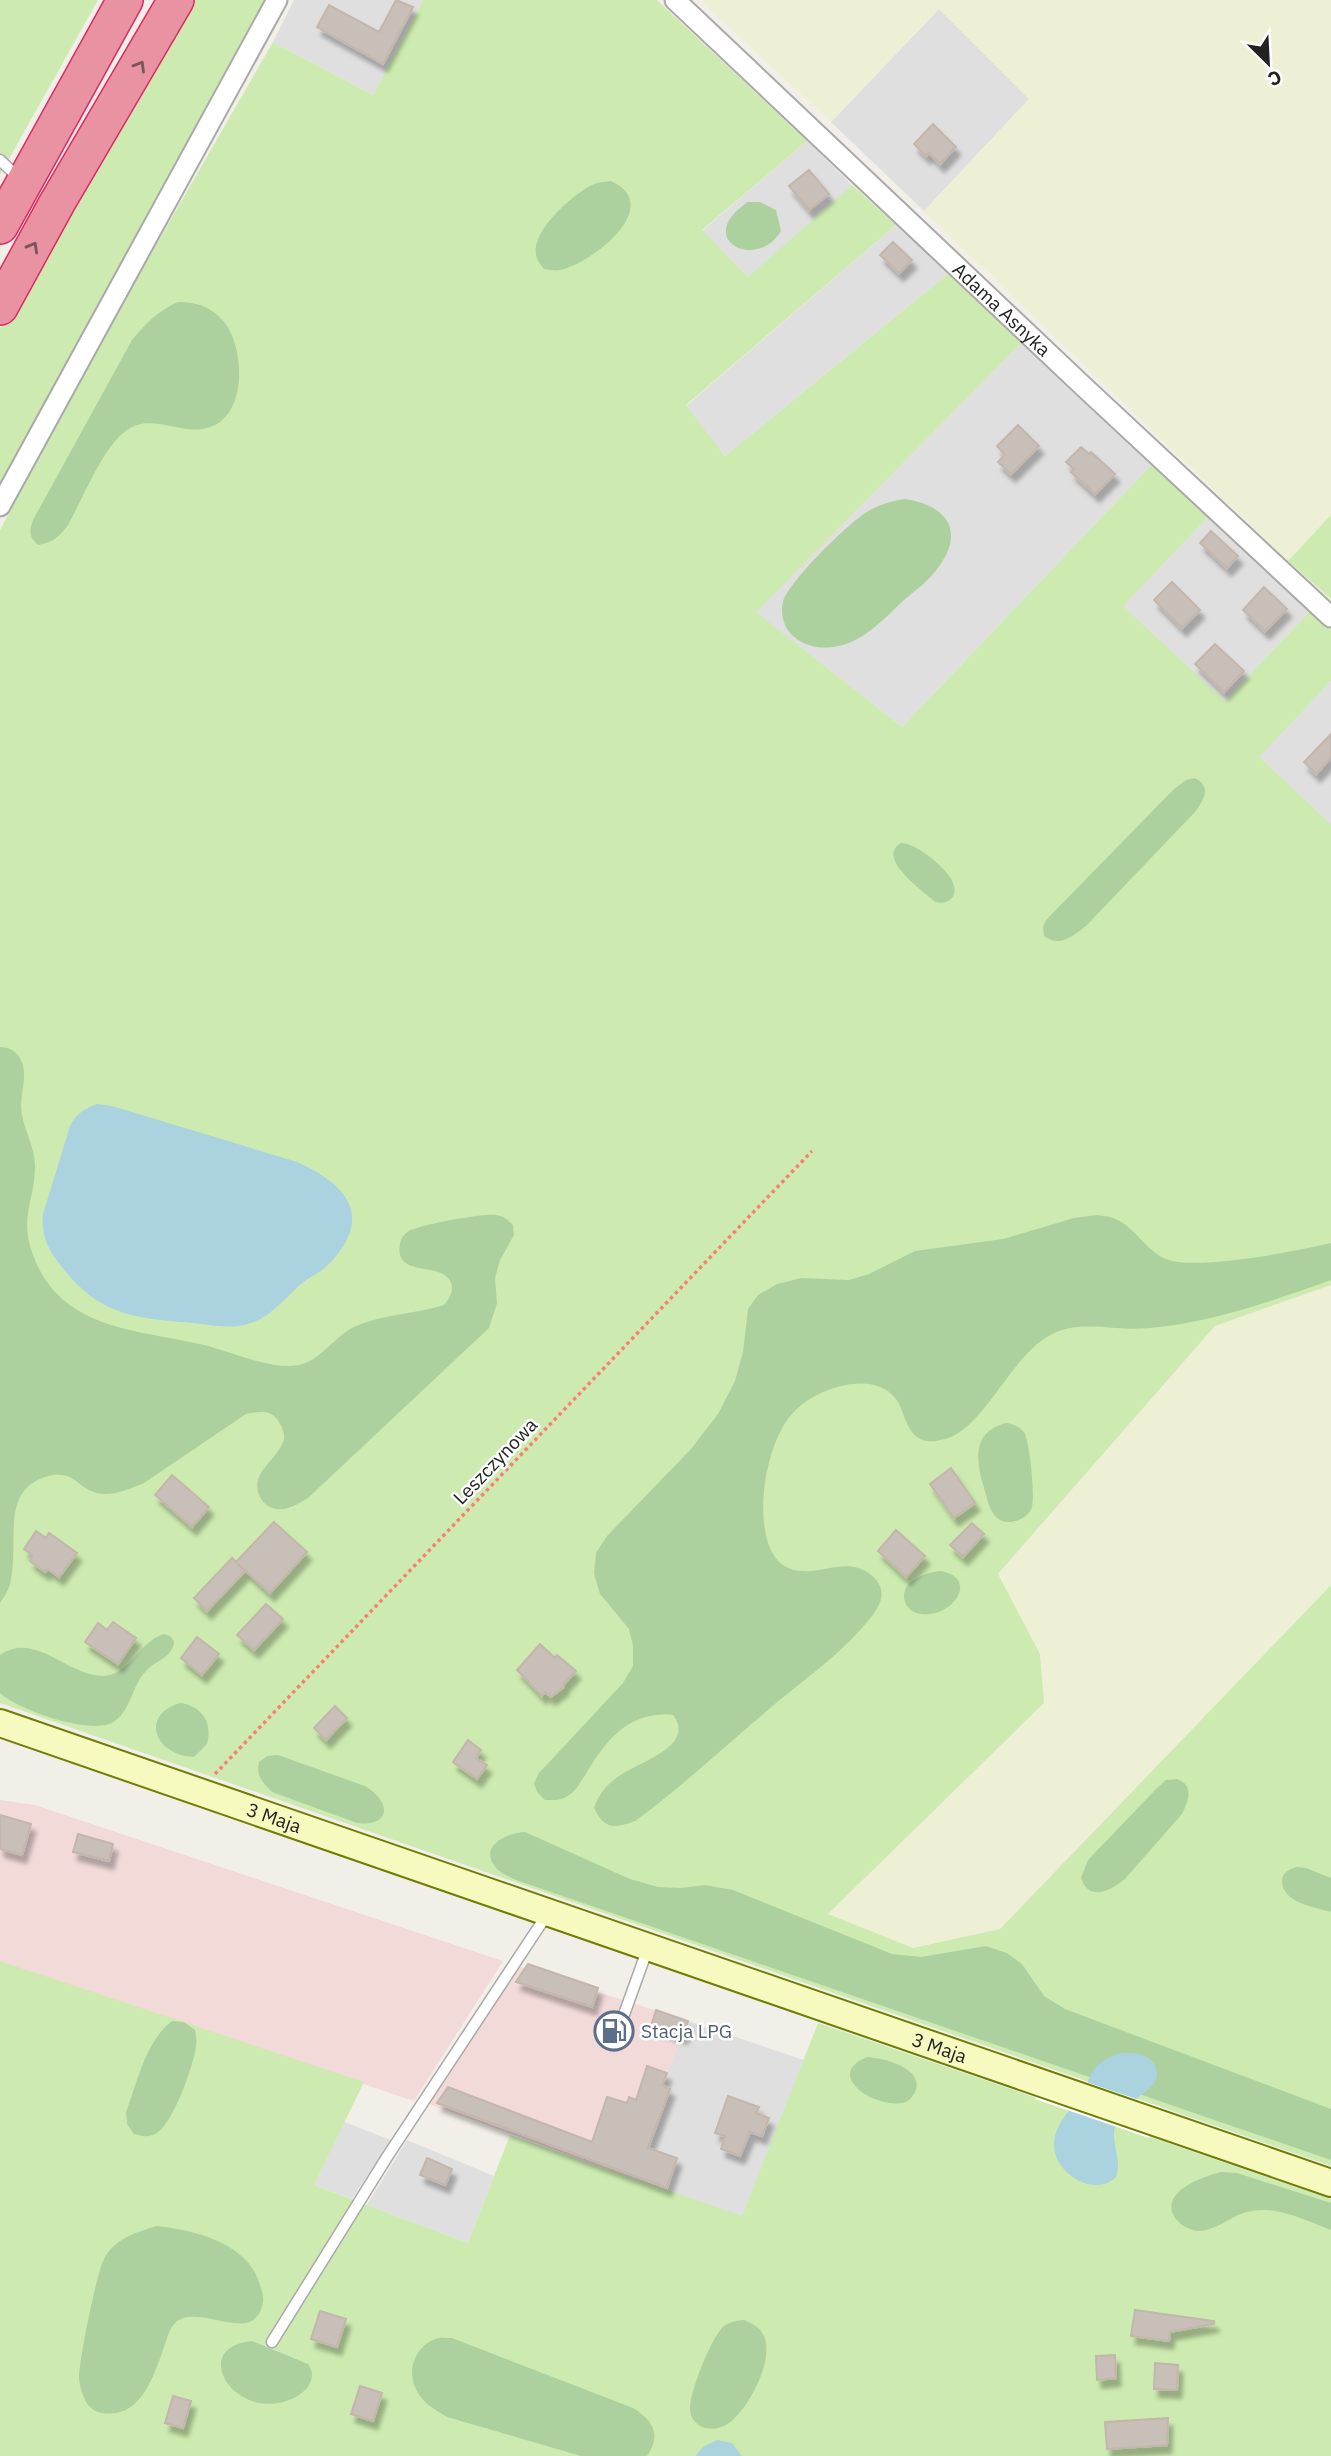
<svg xmlns="http://www.w3.org/2000/svg" width="1331" height="2456" viewBox="0 0 1331 2456" font-family="'IBM Plex Sans',sans-serif">
  <defs>
    <filter id="shadow"><feDropShadow dx="4.5" dy="8" stdDeviation="2" flood-color="#0004"/></filter>
  </defs>
  <rect width="100%" height="100%" fill="#f2efe9"/>
  <path fill="#e0dfdf" d="M 294,0 L 423,0 L 373,95 L 273,42 Z
    M 939,9 L 1029,99 L 924,211 L 831,122 Z
    M 807,141 L 852,185 L 749,278 L 702,231 Z
    M 896,225 L 949,273 L 725,456 L 686,406 Z
    M 1022,342 L 1153,463 L 902,727 L 755,612 Z
    M 1209,516 L 1310,611 L 1225,701 L 1122,606 Z
    M 1331,681 L 1331,824 L 1258,757 Z
    M 688,2021 L 804,2060 L 742,2217 L 624,2175 Z
    M 344,2122 L 391,2140 L 352,2199 L 314,2185 Z
    M 407,2140 L 494,2176 L 468,2243 L 367,2205 Z"/>
  <path fill="#f2dad9" d="M 0,1800 L 35,1805 L 503,1961 L 414,2101 L 0,1961 Z
    M 520,1967 L 688,2021 L 624,2175 L 429,2104 Z"/>
  <path fill="#eef0d5" d="M 700,0 L 1331,0 L 1331,515 L 1288,561 L 924,211 L 1029,99 L 939,9 L 831,122 Z
    M 1331,1285 L 1331,1585 L 1000,1929 L 913,1948 L 827,1914 L 1044,1703 L 1040,1654 L 998,1575 L 1215,1326 Z"/>
  <path fill="#cdebb0" d="M 0,0 L 98,0 L 0,175 Z
    M 189,0 L 266,0 L 0,484 L 0,328 Z
    M 423,0 L 657,0 L 807,141 L 702,230 L 748,277 L 852,185 L 896,225 L 686,405 L 725,456 L 949,273 L 1022,342 L 756,612 L 902,727 L 1153,463 L 1209,516 L 1123,606 L 1225,701 L 1310,611 L 1331,629 L 1331,681 L 1259,757 L 1331,824 L 1331,1285 L 1215,1326 L 998,1574 L 1040,1654 L 1044,1703 L 828,1914 L 913,1948 L 1000,1929 L 1331,1585 L 1331,2166 L 0,1703 L 0,530 L 113,320 L 273,42 L 373,95 Z
    M 1331,515 L 1331,599 L 1288,561 Z
    M 0,1961 L 364,2082 L 314,2185 L 468,2243 L 510,2135 L 742,2216 L 818,2023 L 1331,2199 L 1331,2456 L 0,2456 Z"/>
  <path fill="#add19e" d="M 611,181 C 666,206 591,264 560,270 C 555,271 549,270 544,269 C 541,265 536,259 536,254 C 531,231 575,192 594,184 C 599,182 606,182 611,181 Z
    M 748,202 L 760,202 L 776,210 L 781,231 C 757,272 692,239 748,202 Z
    M 178,302 C 197,302 212,307 225,323 C 244,349 247,408 215,425 C 185,440 155,411 127,430 C 104,445 82,500 68,525 C 60,536 52,543 38,545 C 29,537 29,531 33,520 L 132,340 C 146,323 158,311 178,302 Z
    M 905,499 C 951,506 966,535 934,573 C 926,583 913,592 903,601 C 883,620 861,644 833,647 C 819,649 804,646 793,636 C 784,628 780,614 783,602 C 788,582 850,521 870,510 C 881,504 892,501 905,499 Z
    M 1195,778 C 1212,787 1204,800 1195,812 L 1086,926 C 1073,936 1059,948 1044,936 L 1043,927 L 1046,920 L 1174,789 L 1186,780 Z
    M 901,843 C 916,843 944,866 951,879 C 960,893 951,906 935,902 C 923,891 875,858 901,843 Z
    M 0,1047 C 9,1047 17,1051 21,1060 C 28,1074 21,1091 21,1107 C 22,1128 36,1147 35,1169 C 34,1201 20,1217 32,1252 C 59,1332 139,1329 208,1346 C 234,1353 263,1366 290,1366 C 321,1365 331,1337 356,1326 C 384,1314 415,1314 444,1305 C 455,1293 456,1278 438,1272 C 423,1266 395,1271 400,1244 C 401,1238 405,1233 409,1231 C 419,1225 483,1213 495,1215 C 504,1216 507,1219 513,1225 L 514,1235 L 500,1260 L 495,1278 L 497,1303 L 489,1328 L 308,1498 C 296,1505 286,1512 272,1508 C 267,1506 263,1503 260,1497 C 248,1472 279,1460 284,1439 C 285,1432 281,1425 277,1419 C 269,1409 257,1412 246,1414 L 144,1483 C 129,1489 113,1497 97,1493 C 75,1487 76,1470 48,1476 C 0,1490 19,1539 11,1579 C 10,1588 5,1596 0,1603 Z
    M 1097,1215 C 1102,1216 1108,1216 1113,1218 C 1136,1226 1146,1253 1169,1260 C 1199,1270 1297,1251 1331,1243 L 1331,1280 C 1272,1301 1213,1322 1150,1328 C 1117,1332 1082,1319 1052,1334 C 1010,1355 983,1433 941,1440 C 933,1442 923,1442 917,1437 C 905,1428 904,1410 896,1399 C 874,1370 822,1387 799,1407 C 782,1421 773,1446 768,1467 C 761,1494 757,1558 791,1569 C 818,1578 845,1555 870,1574 C 875,1578 879,1582 881,1589 C 884,1601 875,1613 867,1622 C 840,1655 802,1681 769,1709 C 725,1746 682,1787 635,1821 C 614,1829 604,1829 594,1808 C 599,1793 609,1782 622,1774 C 642,1761 696,1745 673,1715 C 630,1711 608,1738 587,1772 C 581,1781 576,1792 566,1797 C 560,1801 553,1800 545,1800 L 537,1792 L 534,1783 L 539,1773 L 623,1683 L 633,1666 L 633,1646 L 629,1629 L 600,1594 L 594,1574 L 596,1553 L 607,1536 L 691,1449 L 718,1414 L 735,1381 L 743,1352 L 748,1309 L 758,1295 L 777,1284 L 801,1278 L 849,1280 L 869,1274 L 915,1251 L 1003,1239 L 1074,1218 Z
    M 1006,1423 C 1013,1424 1019,1426 1024,1432 C 1030,1442 1035,1495 1032,1507 C 1029,1517 1016,1523 1006,1522 C 990,1519 988,1501 984,1488 C 976,1461 971,1432 1006,1423 Z
    M 941,1571 C 981,1579 951,1619 920,1614 C 904,1611 898,1593 911,1582 C 920,1575 930,1572 941,1571 Z
    M 164,1634 L 170,1636 L 174,1641 C 173,1658 156,1660 146,1671 C 132,1685 132,1708 115,1721 C 94,1737 18,1710 0,1693 L 0,1655 C 34,1631 67,1675 102,1676 C 130,1676 139,1641 164,1634 Z
    M 180,1703 C 202,1706 213,1722 207,1744 L 194,1757 C 155,1756 139,1715 180,1703 Z
    M 278,1755 L 365,1786 C 392,1802 391,1827 357,1823 L 272,1792 C 262,1782 256,1776 259,1762 L 267,1756 Z
    M 1177,1779 C 1194,1785 1189,1800 1182,1814 L 1125,1879 C 1110,1891 1089,1902 1081,1878 L 1088,1860 L 1157,1788 L 1166,1780 Z
    M 525,1832 L 630,1879 L 658,1887 L 681,1888 L 705,1885 L 733,1890 L 892,1954 L 921,1957 L 986,1946 L 1007,1953 L 1022,1964 L 1044,1996 L 1065,2009 L 1331,2109 L 1331,2160 L 516,1880 C 510,1877 502,1874 497,1869 C 477,1847 505,1833 525,1832 Z
    M 1297,1867 L 1306,1868 L 1331,1878 L 1331,1912 C 1315,1907 1282,1903 1282,1881 C 1282,1872 1290,1869 1297,1867 Z
    M 172,2021 L 184,2022 L 195,2030 C 196,2036 197,2041 196,2046 C 194,2065 172,2127 155,2134 C 147,2138 142,2136 134,2134 L 127,2124 L 126,2112 C 138,2081 145,2042 172,2021 Z
    M 867,2057 C 884,2058 928,2069 914,2094 C 911,2099 907,2102 902,2103 C 872,2108 824,2074 867,2057 Z
    M 1221,2172 L 1237,2173 L 1331,2203 L 1331,2230 C 1301,2219 1270,2201 1238,2215 C 1225,2221 1213,2231 1198,2231 C 1189,2230 1180,2225 1175,2218 C 1158,2192 1204,2176 1221,2172 Z
    M 157,2226 C 193,2230 246,2242 259,2282 C 261,2288 264,2296 263,2302 C 255,2349 198,2301 175,2323 C 169,2329 167,2339 164,2347 C 156,2370 144,2409 116,2413 C 108,2414 98,2414 91,2408 C 84,2402 80,2388 79,2379 C 78,2365 97,2271 104,2259 C 114,2239 136,2232 157,2226 Z
    M 744,2320 C 753,2324 760,2327 764,2336 C 775,2360 747,2413 726,2425 C 711,2433 691,2428 690,2409 C 689,2394 712,2335 724,2326 C 731,2321 737,2321 744,2320 Z
    M 452,2338 L 633,2408 C 653,2420 662,2435 647,2456 L 581,2456 L 447,2417 C 435,2410 423,2403 417,2391 C 406,2373 414,2347 435,2339 C 439,2337 446,2338 452,2338 Z
    M 252,2341 L 308,2364 C 314,2372 313,2380 307,2388 C 299,2397 289,2401 278,2403 C 229,2412 192,2347 252,2341 Z"/>
  <path fill="#aad3df" d="M 97,1104 L 112,1106 L 297,1162 C 346,1184 374,1215 331,1262 C 323,1271 311,1276 301,1284 C 285,1298 272,1316 251,1323 C 233,1330 212,1325 193,1323 C 135,1318 100,1316 62,1267 C 48,1250 41,1236 43,1214 L 70,1126 C 77,1113 84,1109 97,1104 Z
    M 1120,2053 C 1132,2053 1147,2052 1154,2064 C 1166,2085 1139,2094 1128,2106 C 1124,2110 1119,2118 1116,2124 C 1109,2141 1123,2159 1116,2177 C 1094,2199 1052,2172 1054,2143 C 1055,2122 1076,2104 1086,2086 C 1089,2079 1091,2072 1096,2067 C 1103,2060 1111,2056 1120,2053 Z
    M 718,2440 L 732,2443 L 742,2456 L 695,2456 L 704,2446 Z"/>
  <path fill="#fff" d="M 1045,2068 L 1160,2107 L 1149,2138 L 1035,2099 Z"/>
  <path fill="#c7bfb8" stroke="#c4b6ab" stroke-width="2" filter="url(#shadow)" d="M 396,0 L 413,7 L 383,64 L 317,27 L 329,5 L 379,32 Z
    M 933,124 L 956,147 L 940,164 L 929,153 L 926,156 L 914,144 Z
    M 809,170 L 829,194 L 809,210 L 789,186 Z
    M 893,242 L 912,260 L 899,273 L 880,255 Z
    M 1018,425 L 1039,446 L 1011,474 L 998,462 L 1005,455 L 997,446 Z
    M 1081,447 L 1089,454 L 1091,452 L 1115,474 L 1095,494 L 1071,472 L 1074,469 L 1066,462 Z
    M 1211,531 L 1238,556 L 1227,568 L 1200,543 Z
    M 1172,582 L 1200,610 L 1182,628 L 1154,600 Z
    M 1264,587 L 1287,609 L 1265,631 L 1243,610 Z
    M 1215,644 L 1244,671 L 1224,692 L 1195,664 Z
    M 1331,734 L 1331,758 L 1316,774 L 1304,762 Z
    M 951,1468 L 975,1503 L 954,1518 L 930,1484 Z
    M 172,1475 L 209,1507 L 192,1527 L 155,1495 Z
    M 274,1522 L 307,1552 L 270,1593 L 237,1563 L 245,1571 L 207,1611 L 194,1598 L 232,1558 L 236,1562 Z
    M 972,1523 L 984,1534 L 963,1557 L 950,1545 Z
    M 896,1530 L 925,1556 L 906,1577 L 878,1551 Z
    M 36,1531 L 46,1538 L 49,1533 L 77,1553 L 59,1577 L 48,1569 L 45,1572 L 30,1561 L 33,1556 L 24,1549 Z
    M 266,1604 L 283,1619 L 254,1650 L 237,1635 Z
    M 113,1622 L 136,1638 L 118,1664 L 85,1642 L 98,1623 L 107,1630 Z
    M 197,1637 L 219,1654 L 202,1675 L 181,1658 Z
    M 540,1644 L 555,1658 L 557,1655 L 576,1671 L 564,1684 L 564,1687 L 551,1697 L 545,1692 L 542,1696 L 517,1670 Z
    M 335,1706 L 347,1718 L 326,1740 L 314,1728 Z
    M 468,1740 L 481,1750 L 476,1758 L 487,1765 L 477,1779 L 453,1762 Z
    M 0,1815 L 31,1824 L 22,1855 L 0,1849 Z
    M 78,1834 L 113,1844 L 109,1861 L 73,1852 Z
    M 528,1964 L 598,1988 L 592,2007 L 516,1982 Z
    M 656,2010 L 688,2021 L 683,2036 L 651,2026 Z
    M 647,2066 L 667,2073 L 662,2085 L 670,2089 L 648,2148 L 677,2158 L 667,2188 L 437,2103 L 448,2087 L 592,2142 L 607,2097 L 627,2103 L 629,2097 L 636,2100 Z
    M 728,2096 L 759,2107 L 756,2113 L 769,2118 L 762,2136 L 750,2132 L 740,2156 L 721,2149 L 725,2136 L 715,2133 Z
    M 427,2158 L 452,2169 L 445,2185 L 420,2175 Z
    M 1135,2310 L 1214,2321 L 1214,2324 L 1170,2332 L 1169,2341 L 1131,2336 Z
    M 320,2311 L 346,2319 L 337,2347 L 311,2339 Z
    M 1115,2355 L 1116,2378 L 1097,2380 L 1096,2356 Z
    M 1155,2363 L 1178,2365 L 1177,2390 L 1154,2389 Z
    M 360,2386 L 382,2393 L 373,2421 L 351,2414 Z
    M 173,2396 L 191,2401 L 183,2428 L 165,2423 Z
    M 1168,2418 L 1167,2445 L 1107,2449 L 1105,2422 Z"/>
  <g fill="none" stroke-linecap="round" stroke-linejoin="round">
    <g stroke="#a9a9a9" stroke-width="13">
      <path id="lane" d="M 0,160 L 20,179
        M 622,2020 L 648,1948
        M 272,2342 L 387,2157 L 548,1913"/>
    </g>
    <g stroke="#a9a9a9" stroke-width="23">
      <g id="street">
        <path id="s1" d="M 675,0 L 1083,386 L 1331,617"/>
        <path d="M 0,506 L 277,0"/>
      </g>
    </g>
    <g stroke="#707d05" stroke-width="30">
      <g id="secondary">
        <path id="s2" d="M 0,1723 L 1331,2183"/>
      </g>
    </g>
    <g stroke="#dc2a67" stroke-width="38">
      <path id="highway" d="M 0,226 L 125,0
        M 0,307 L 57,203 L 176,0"/>
    </g>
    <path stroke="#fa8072" stroke-width="3.5" stroke-dasharray="3.5 3.5" stroke-linecap="butt" d="M 215,1774 L 812,1151"/>
    <use href="#lane" stroke="#fff" stroke-width="10"/>
    <use href="#street" stroke="#fff" stroke-width="19"/>
    <use href="#secondary" stroke="#f7fabf" stroke-width="26"/>
    <use href="#highway" stroke="#e892a2" stroke-width="35"/>
  </g>
  <defs><path id="oneway-chevron" d="M-2-3.5L2.5 0L-2 3.5" fill="none" stroke-width="1.6" stroke-linecap="round" stroke-linejoin="round" transform="scale(1.75)"/></defs>
  <g stroke="#7b545c">
    <use href="#oneway-chevron" transform="translate(140 66) rotate(-59)"/>
    <use href="#oneway-chevron" transform="translate(33 247) rotate(-61)"/>
  </g>
  <defs>
    <g id="fuel-ring" transform="scale(2.0125)"><circle r="9.5" fill="#fff" stroke="#5c6f8a" stroke-width="1.5"/><path d="M-5.5-6h7V0h2V4h1.3V-2.5L3-4.5l.8-.8L6-3V5H2.5V1h-1V6h-7ZM-4.2-4.7v3.2H.2V-4.7Z" fill="#5c6f8a"/></g>
  </defs>
  <g fill-rule="evenodd">
    <use href="#fuel-ring" x="614" y="2031"/>
  </g>
  <g text-anchor="middle" dominant-baseline="central" stroke-width="5" stroke-linejoin="round" paint-order="stroke">
    <g font-size="19" fill="#222" stroke="#fff">
      <text stroke="none"><textPath href="#s1" startOffset="450">Adama Asnyka</textPath></text>
      <text transform="translate(495 1461) rotate(-46)">Leszczynowa</text>
      <text stroke="none"><textPath href="#s2" startOffset="290">3 Maja</textPath></text>
      <text stroke="none"><textPath href="#s2" startOffset="994">3 Maja</textPath></text>
    </g>
    <g font-size="19" fill="#4e5e75" stroke="#fff" text-anchor="start">
      <text x="641" y="2031">Stacja LPG</text>
    </g>
  </g>
  <g transform="translate(1268 63) rotate(156)" stroke="#ffffff" stroke-width="5" paint-order="stroke">
  <path d="M0-5L12 26L0 18L-12 26Z" fill="#222222"/>
  <text y="-10" font-size="19" font-weight="bold" text-anchor="middle" fill="#222222">С</text>
  </g>
</svg>
